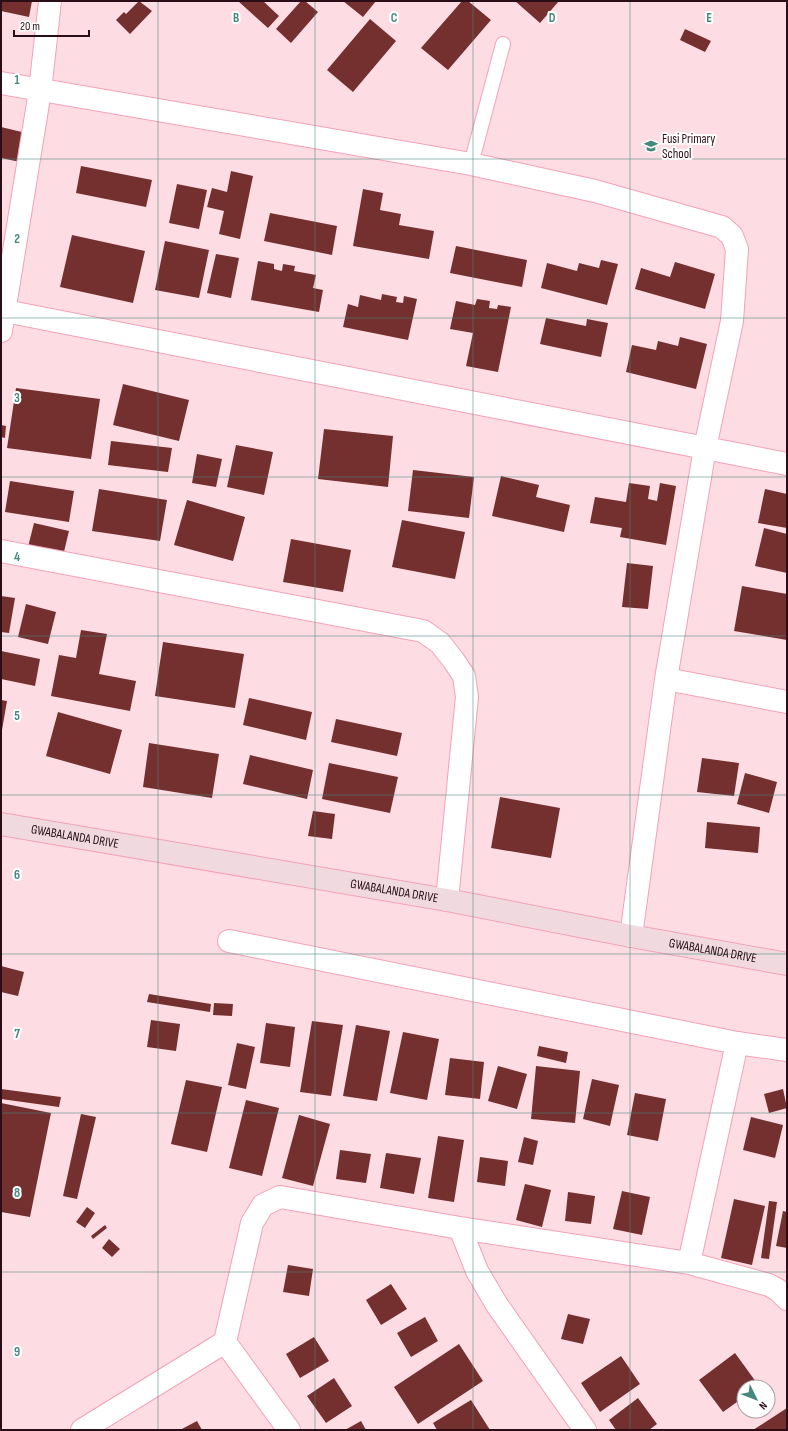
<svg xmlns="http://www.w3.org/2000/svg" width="788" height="1431" viewBox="0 0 788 1431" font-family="'Sofia Sans Condensed',sans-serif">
  <rect width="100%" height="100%" fill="#fedce4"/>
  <path fill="#742f2f" d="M 1,1 L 32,1 L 29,17 L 1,11 Z
    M 139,1 L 152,11 L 130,34 L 116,20 L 124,12 L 126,14 Z
    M 238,1 L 263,1 L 279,16 L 268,28 Z
    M 301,1 L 305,1 L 318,12 L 291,43 L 276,29 Z
    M 343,1 L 376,1 L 363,17 Z
    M 462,1 L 468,1 L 491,20 L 448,70 L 421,48 Z
    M 515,1 L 559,1 L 540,23 Z
    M 370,19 L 396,41 L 353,92 L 327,70 Z
    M 685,29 L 711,41 L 705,52 L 680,40 Z
    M 1,127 L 26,133 L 20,162 L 1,158 Z
    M 81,166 L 152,180 L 146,207 L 76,193 Z
    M 231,171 L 253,176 L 240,239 L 219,234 L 224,211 L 207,207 L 212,188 L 227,192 Z
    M 177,184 L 207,190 L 199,229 L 169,223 Z
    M 363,189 L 383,193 L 380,210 L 401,214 L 399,225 L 434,231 L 429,259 L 353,246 Z
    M 270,213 L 337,226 L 332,255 L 264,241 Z
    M 72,235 L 145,251 L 133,303 L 60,287 Z
    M 165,241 L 209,250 L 199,298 L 155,290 Z
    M 456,246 L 527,260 L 522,287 L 450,273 Z
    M 216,254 L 239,258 L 231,298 L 207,293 Z
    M 601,260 L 618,264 L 607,305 L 541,288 L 547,263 L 577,271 L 579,263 L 599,268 Z
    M 258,261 L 274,264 L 274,269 L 282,271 L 283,264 L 295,266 L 294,271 L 316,275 L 313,288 L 323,290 L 319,312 L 251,300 Z
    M 675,262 L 715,274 L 705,309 L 635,289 L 641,268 L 670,277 Z
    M 382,294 L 397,297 L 396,302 L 403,303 L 404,296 L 417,299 L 408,340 L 343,327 L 348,304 L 358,307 L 360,295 L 381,300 Z
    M 477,299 L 490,301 L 489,308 L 497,309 L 498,305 L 511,307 L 498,372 L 466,366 L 473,333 L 450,329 L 456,301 L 475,305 Z
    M 546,318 L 586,326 L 587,319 L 608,323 L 601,357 L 540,344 Z
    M 680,337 L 707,344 L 696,389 L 626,372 L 632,345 L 656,350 L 658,341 L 678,346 Z
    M 123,384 L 189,400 L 179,441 L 113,425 Z
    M 16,388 L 100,399 L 91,459 L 7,448 Z
    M 1,425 L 6,426 L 5,438 L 1,437 Z
    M 324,429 L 393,436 L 388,487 L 318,479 Z
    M 111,441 L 172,448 L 168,472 L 108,465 Z
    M 236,445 L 273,452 L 264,495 L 227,487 Z
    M 197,454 L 222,459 L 216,487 L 192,483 Z
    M 413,470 L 474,477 L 469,518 L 408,511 Z
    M 501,476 L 539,485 L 536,497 L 570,505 L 564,532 L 492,516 Z
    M 10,481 L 74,491 L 69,522 L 5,512 Z
    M 629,483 L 650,486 L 648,499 L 657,501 L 660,483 L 676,486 L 666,545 L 620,537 L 622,528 L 590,523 L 595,497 L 626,502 Z
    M 99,489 L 167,500 L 160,541 L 92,531 Z
    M 765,489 L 787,494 L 787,528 L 758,523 Z
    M 187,500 L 245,517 L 233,561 L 174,545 Z
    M 402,520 L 465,532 L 455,579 L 392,567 Z
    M 34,523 L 69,531 L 62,560 L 27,551 Z
    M 764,528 L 787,534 L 787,573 L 755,566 Z
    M 291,539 L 351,550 L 343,592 L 283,582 Z
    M 627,563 L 653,566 L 648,609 L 622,607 Z
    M 742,586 L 787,594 L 787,640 L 734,631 Z
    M 1,596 L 15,598 L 9,633 L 1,632 Z
    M 26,604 L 56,612 L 48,644 L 18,637 Z
    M 81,630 L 107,634 L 99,674 L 136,681 L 130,711 L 51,696 L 59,655 L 76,658 Z
    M 163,642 L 244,654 L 235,708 L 155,696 Z
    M 1,651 L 40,659 L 35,686 L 1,679 Z
    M 249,698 L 312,712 L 306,740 L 243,725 Z
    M 1,700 L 7,701 L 2,730 L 1,730 Z
    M 58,712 L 122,730 L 110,774 L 46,756 Z
    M 336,719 L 402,733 L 397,756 L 331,742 Z
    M 149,743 L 219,754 L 212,798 L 143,787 Z
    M 250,755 L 313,770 L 307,799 L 243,784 Z
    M 702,758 L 739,763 L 734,796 L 697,792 Z
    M 329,763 L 398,777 L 390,813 L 322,799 Z
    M 745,773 L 777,782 L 769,813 L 737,804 Z
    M 500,797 L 560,808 L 551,858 L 491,848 Z
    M 313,811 L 335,814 L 332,839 L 308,836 Z
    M 707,822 L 760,827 L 758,853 L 705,848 Z
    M 1,966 L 24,972 L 18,996 L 1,992 Z
    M 149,994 L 211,1004 L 210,1012 L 147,1002 Z
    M 214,1003 L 233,1004 L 232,1016 L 213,1015 Z
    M 151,1020 L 180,1024 L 176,1051 L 147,1047 Z
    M 312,1021 L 343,1025 L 331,1096 L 300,1092 Z
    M 266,1023 L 295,1027 L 290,1067 L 260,1063 Z
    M 356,1025 L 390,1031 L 377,1101 L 343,1096 Z
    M 403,1032 L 439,1039 L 427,1100 L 390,1093 Z
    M 237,1043 L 255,1047 L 246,1089 L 228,1085 Z
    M 539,1046 L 568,1052 L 566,1063 L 537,1056 Z
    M 450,1058 L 484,1062 L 480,1099 L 445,1095 Z
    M 498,1066 L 527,1074 L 517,1109 L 488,1101 Z
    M 536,1066 L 580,1071 L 575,1123 L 531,1119 Z
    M 592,1079 L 619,1085 L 610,1126 L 583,1119 Z
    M 186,1080 L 222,1087 L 207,1152 L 171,1144 Z
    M 1,1089 L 61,1097 L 59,1107 L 1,1099 Z
    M 783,1089 L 787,1108 L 769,1113 L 764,1094 Z
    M 635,1093 L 666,1099 L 658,1141 L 627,1135 Z
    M 246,1100 L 279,1108 L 262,1176 L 229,1168 Z
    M 1,1103 L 51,1113 L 30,1217 L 1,1212 Z
    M 81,1114 L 96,1117 L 77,1199 L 63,1196 Z
    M 299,1115 L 330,1124 L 313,1186 L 282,1178 Z
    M 751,1117 L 783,1125 L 775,1158 L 743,1150 Z
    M 438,1136 L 464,1140 L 454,1202 L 428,1198 Z
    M 524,1137 L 538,1141 L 533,1165 L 518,1162 Z
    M 340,1150 L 371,1154 L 366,1183 L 336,1179 Z
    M 386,1153 L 421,1158 L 414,1194 L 380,1188 Z
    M 480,1157 L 508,1161 L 505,1186 L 477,1182 Z
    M 525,1184 L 551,1190 L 542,1227 L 516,1220 Z
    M 622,1191 L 650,1197 L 642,1235 L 613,1229 Z
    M 568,1192 L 595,1196 L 591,1224 L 565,1221 Z
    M 734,1199 L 765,1206 L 752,1265 L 721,1258 Z
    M 769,1201 L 777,1202 L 769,1259 L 761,1258 Z
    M 87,1207 L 95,1213 L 85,1228 L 76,1222 Z
    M 783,1211 L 787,1212 L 787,1248 L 776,1246 Z
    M 105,1225 L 107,1228 L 93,1239 L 91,1236 Z
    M 109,1239 L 120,1249 L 112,1257 L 102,1248 Z
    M 288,1265 L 313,1269 L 309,1296 L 283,1292 Z
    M 391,1284 L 407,1309 L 381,1325 L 366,1300 Z
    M 568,1314 L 590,1319 L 583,1344 L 561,1339 Z
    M 425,1317 L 438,1341 L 411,1357 L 397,1333 Z
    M 314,1337 L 329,1361 L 300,1378 L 286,1354 Z
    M 459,1344 L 483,1381 L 418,1424 L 394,1387 Z
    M 735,1353 L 759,1386 L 744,1387 L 744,1397 L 723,1412 L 699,1380 Z
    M 621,1356 L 640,1384 L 600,1412 L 581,1383 Z
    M 334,1378 L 352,1406 L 326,1423 L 307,1396 Z
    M 638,1398 L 657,1424 L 649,1430 L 616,1430 L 609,1420 Z
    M 471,1400 L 490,1430 L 437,1430 L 433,1423 Z
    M 787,1408 L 787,1430 L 753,1430 Z
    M 197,1421 L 202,1430 L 180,1430 Z
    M 361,1421 L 366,1430 L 345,1430 Z"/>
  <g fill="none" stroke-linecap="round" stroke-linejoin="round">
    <g stroke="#f3a2b8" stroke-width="16">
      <path id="lane" d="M 471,164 L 503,44"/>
    </g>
    <g stroke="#f3a2b8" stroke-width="24">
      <path id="street" d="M 1,83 L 471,164 L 595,191 L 722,227 L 732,236 L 737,249 L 732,321 L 705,448 L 666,679 L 631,936
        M 5,311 L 787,464
        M 1,331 L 40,91 L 50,1
        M 1,551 L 423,631 L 440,643 L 454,661 L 464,676 L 467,697 L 447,900
        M 666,679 L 787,702
        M 229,941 L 737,1043 L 787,1050
        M 460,1228 L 477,1271 L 497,1305 L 585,1430
        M 689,1263 L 737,1043
        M 225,1342 L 289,1430
        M 82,1430 L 225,1342 L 252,1223 L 263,1205 L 280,1197 L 460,1228 L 689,1263 L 769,1285 L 778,1290 L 787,1299"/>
    </g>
    <g stroke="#f3a2b8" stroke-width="24">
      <g id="secondary">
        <path id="s1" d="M 1,824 L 447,900 L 631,936 L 787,964"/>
      </g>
    </g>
    <use href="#lane" stroke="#fff" stroke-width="14"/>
    <use href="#street" stroke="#fff" stroke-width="22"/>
    <use href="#secondary" stroke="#f0dae0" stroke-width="22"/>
  </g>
  <path fill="none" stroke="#45897e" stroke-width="1" stroke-opacity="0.55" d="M 158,1 L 158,1430M 315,1 L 315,1430M 473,1 L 473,1430M 630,1 L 630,1430M 1,159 L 787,159M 1,318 L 787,318M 1,477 L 787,477M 1,636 L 787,636M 1,795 L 787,795M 1,954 L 787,954M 1,1113 L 787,1113M 1,1272 L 787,1272"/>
  <defs>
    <g id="school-bare" transform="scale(1.08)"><path d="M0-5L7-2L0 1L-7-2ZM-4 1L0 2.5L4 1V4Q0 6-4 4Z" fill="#45897e" stroke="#fff" stroke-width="2.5" paint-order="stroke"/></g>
  </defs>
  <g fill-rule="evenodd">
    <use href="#school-bare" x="651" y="146"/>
  </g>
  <g text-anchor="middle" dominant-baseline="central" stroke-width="4" stroke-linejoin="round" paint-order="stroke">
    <g font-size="13" fill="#2a0d16" stroke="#fff" text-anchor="start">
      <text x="662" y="139">Fusi Primary<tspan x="662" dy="15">School</tspan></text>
    </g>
    <g font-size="13" fill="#2a0d16" stroke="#fff">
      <text stroke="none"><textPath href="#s1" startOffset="75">GWABALANDA DRIVE</textPath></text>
      <text stroke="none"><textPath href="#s1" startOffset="399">GWABALANDA DRIVE</textPath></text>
      <text stroke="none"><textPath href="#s1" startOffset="723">GWABALANDA DRIVE</textPath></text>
    </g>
  </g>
  <g font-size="13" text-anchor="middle" font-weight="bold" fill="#45897e" stroke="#fff" stroke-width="4" stroke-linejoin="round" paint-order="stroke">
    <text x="236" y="22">B</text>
    <text x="394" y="22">C</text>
    <text x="552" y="22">D</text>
    <text x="709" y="22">E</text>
    <text x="17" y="84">1</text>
    <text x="17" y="243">2</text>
    <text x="17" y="402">3</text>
    <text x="17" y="561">4</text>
    <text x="17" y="720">5</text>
    <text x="17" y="879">6</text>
    <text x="17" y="1038">7</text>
    <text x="17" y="1197">8</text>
    <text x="17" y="1356">9</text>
  </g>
  <rect width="788" height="1431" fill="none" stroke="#2a0d16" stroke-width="4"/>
  <g transform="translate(756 1399) rotate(133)"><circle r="19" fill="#ffffff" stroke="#aa9ea2"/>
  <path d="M0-3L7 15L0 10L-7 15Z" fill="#45897e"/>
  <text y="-6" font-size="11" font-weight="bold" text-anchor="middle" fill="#2a0d16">N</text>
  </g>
  <path d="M14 30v6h75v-6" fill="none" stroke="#2a0d16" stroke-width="2"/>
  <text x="20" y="30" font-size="12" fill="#2a0d16" stroke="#ffffff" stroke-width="3" paint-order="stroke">20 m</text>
</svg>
